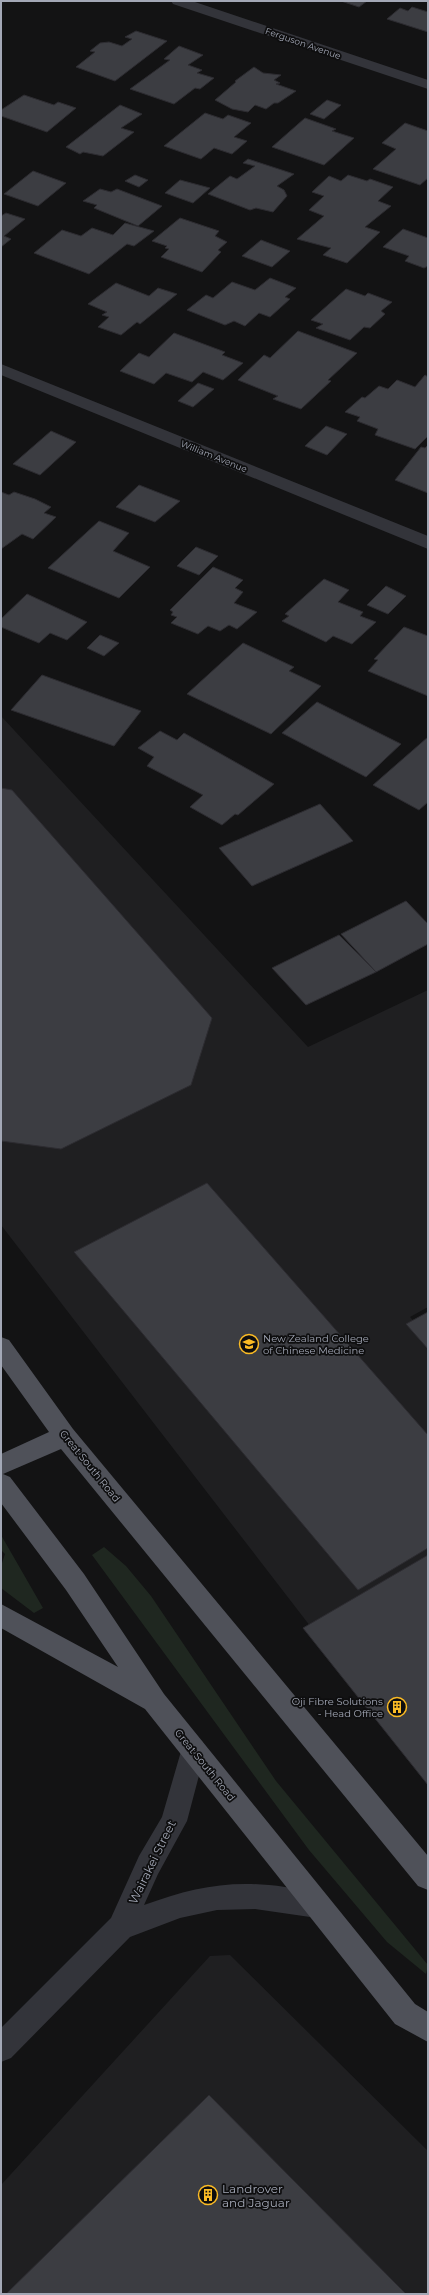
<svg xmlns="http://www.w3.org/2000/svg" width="429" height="2295" viewBox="0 0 429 2295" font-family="Montserrat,sans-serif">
  <rect width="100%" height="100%" fill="#131314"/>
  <path fill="#1f1f21" d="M 1,716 L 308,1047 L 428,990 L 428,1307 L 410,1317 L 428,1337 L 428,1779 L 1,1225 Z
    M 230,1955 L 428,2151 L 428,2294 L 1,2294 L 1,2185 L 210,1956 Z"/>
  <path fill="#1f2720" d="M 1,1535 L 43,1608 L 34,1613 L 1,1588 L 1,1566 L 5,1554 L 1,1550 Z
    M 104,1547 L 126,1566 L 151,1596 L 276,1781 L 428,1965 L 426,1974 L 387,1942 L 309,1850 L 92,1555 Z"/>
  <path fill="#3c3d42" stroke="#2d2c31" d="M 341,1 L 367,1 L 359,7 Z
    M 412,7 L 428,12 L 428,32 L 387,19 L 400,8 L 408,11 Z
    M 136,31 L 167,41 L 115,81 L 76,67 L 95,52 L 90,51 L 100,43 L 109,42 L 122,46 L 132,39 L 125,37 Z
    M 179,46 L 203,55 L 188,65 L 202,70 L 197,73 L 214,78 L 200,89 L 195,88 L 174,104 L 130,89 L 170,60 L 164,59 Z
    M 254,67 L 263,73 L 281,75 L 274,80 L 280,83 L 276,84 L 296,91 L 278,103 L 274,103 L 266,109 L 255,105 L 248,112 L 232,109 L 215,100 L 236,82 L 235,81 Z
    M 24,95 L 54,105 L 58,102 L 76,108 L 47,132 L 1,116 L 1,110 Z
    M 327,100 L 341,105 L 324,119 L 310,114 Z
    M 120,105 L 142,114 L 121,128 L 134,132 L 103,156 L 83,152 L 80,154 L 66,147 Z
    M 205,113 L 223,119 L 228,115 L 251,123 L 234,137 L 247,141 L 232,154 L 214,148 L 201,159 L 164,146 Z
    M 305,118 L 336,129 L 332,131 L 354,138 L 324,165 L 272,147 Z
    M 405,123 L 428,131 L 428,178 L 420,185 L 373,169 L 396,149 L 382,143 Z
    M 248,159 L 294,174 L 277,186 L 284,190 L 287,196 L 273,212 L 256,208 L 250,210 L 208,194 L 230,176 L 237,179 L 255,166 L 243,163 Z
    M 33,171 L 66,183 L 38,206 L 4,194 Z
    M 135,175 L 148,180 L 139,187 L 125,181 Z
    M 348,175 L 367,181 L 370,179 L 393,187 L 378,201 L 391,206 L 365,227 L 380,232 L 347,263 L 323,255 L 331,248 L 297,239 L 324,216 L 309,210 L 324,196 L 312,192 L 329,176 L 341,181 Z
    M 180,180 L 210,188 L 193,203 L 165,193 Z
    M 100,189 L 111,192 L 117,189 L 162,206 L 138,226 L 94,208 L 97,205 L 83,201 Z
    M 6,213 L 25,219 L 4,236 L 11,239 L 1,247 L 1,216 Z
    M 180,218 L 219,231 L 215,236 L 227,242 L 218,250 L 221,252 L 202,272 L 161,257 L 169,249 L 165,248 L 167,246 L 152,241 Z
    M 125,223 L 154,231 L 134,246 L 127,244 L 89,274 L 34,253 L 62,230 L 81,236 L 92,228 L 113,235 Z
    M 403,229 L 428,238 L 428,266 L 424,268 L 405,261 L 409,256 L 383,247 Z
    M 261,240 L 290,251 L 272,267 L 242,256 Z
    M 270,278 L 296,288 L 285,297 L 290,299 L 270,317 L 259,313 L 245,326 L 234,321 L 225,325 L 187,310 L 206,295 L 213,298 L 232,282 L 255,290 Z
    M 116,283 L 149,296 L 158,288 L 177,294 L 140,324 L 137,322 L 121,335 L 98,327 L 109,317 L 102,315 L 107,312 L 88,304 Z
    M 346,289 L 365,296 L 368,293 L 392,302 L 381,311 L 385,314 L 370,328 L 364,327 L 350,340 L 316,328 L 323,324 L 311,320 Z
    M 298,331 L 357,353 L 328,380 L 331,381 L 301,409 L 273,399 L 278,396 L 238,380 L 264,355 L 270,358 Z
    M 174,333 L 225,352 L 222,355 L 243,363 L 223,380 L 203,372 L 192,382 L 166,373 L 154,384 L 120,371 L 139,353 L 149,357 Z
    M 425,375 L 428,377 L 428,436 L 415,449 L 375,435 L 378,429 L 357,421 L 360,417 L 345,412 L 362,397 L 365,398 L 379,386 L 388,389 L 397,380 L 415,387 Z
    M 198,383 L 214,389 L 193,407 L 178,401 Z
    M 326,426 L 347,434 L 327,455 L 305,446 Z
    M 51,431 L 76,442 L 40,475 L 13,464 Z
    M 428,445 L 428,493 L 395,480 L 421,447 L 425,448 Z
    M 139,485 L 180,501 L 155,522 L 116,507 Z
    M 1,492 L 9,495 L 14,492 L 35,499 L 51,507 L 44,513 L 56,517 L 33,539 L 22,534 L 1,549 Z
    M 99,521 L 129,533 L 113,551 L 150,567 L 119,598 L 48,568 Z
    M 196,547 L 218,556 L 199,575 L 177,566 Z
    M 213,567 L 243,580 L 235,588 L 243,592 L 234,603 L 257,612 L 237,629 L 229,625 L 220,631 L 208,626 L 198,634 L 171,623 L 177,617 L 171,615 L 173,612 L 170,610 Z
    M 324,579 L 349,590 L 338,602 L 363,612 L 360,616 L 376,622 L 352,644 L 333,636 L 326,642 L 282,621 L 289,616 L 285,614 Z
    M 386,586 L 406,596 L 388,614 L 367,605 Z
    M 27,594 L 87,622 L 67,640 L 50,633 L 39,643 L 1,627 L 1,619 Z
    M 404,627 L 428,636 L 428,696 L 368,671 L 378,660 L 374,659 Z
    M 100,635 L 119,643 L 104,656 L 87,648 Z
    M 243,643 L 294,667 L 289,671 L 321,686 L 271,734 L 187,694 Z
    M 42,675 L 141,711 L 114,746 L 11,710 Z
    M 317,702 L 401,744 L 366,777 L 282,733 Z
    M 160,731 L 177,740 L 184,733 L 274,784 L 238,815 L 235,814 L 222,825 L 190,807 L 203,795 L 147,766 L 154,757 L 138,748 Z
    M 428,737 L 428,802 L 419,810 L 373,785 Z
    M 1,788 L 12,790 L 212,1018 L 191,1085 L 61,1149 L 1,1141 Z
    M 320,804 L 353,841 L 252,886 L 219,848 Z
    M 406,901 L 428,924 L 428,944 L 376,972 L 341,934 Z
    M 339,935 L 376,972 L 306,1005 L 272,968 Z
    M 207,1183 L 428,1435 L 428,1548 L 358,1590 L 74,1252 Z
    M 428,1312 L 428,1349 L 406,1324 Z
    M 428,1555 L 428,1785 L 303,1628 Z
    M 209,2095 L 406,2294 L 6,2294 Z"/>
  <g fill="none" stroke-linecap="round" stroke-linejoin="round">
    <path fill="#33343a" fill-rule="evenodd" d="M 171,1 L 192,1 L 428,80 L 428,89 L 173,4 Z
      M 1,364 L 428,536 L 428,549 L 1,375 Z
      M 193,1737 L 202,1741 L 206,1749 L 187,1821 L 158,1874 L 144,1905 C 193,1887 232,1879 285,1887 C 299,1889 313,1891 327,1896 L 331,1905 L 327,1914 L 317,1918 L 255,1909 L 217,1910 L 180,1918 L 130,1937 L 11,2058 L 1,2062 L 1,2028 L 111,1918 L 139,1856 L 162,1817 L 184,1741 Z"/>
    <path fill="#4f5159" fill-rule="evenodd" d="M 1,1337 L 9,1340 L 73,1429 L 428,1856 L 428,1890 L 418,1886 L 61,1449 L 3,1474 L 10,1477 L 84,1574 L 164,1694 L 415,2004 L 428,2012 L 428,2042 L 395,2024 L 145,1709 L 1,1628 L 1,1604 L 118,1667 L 66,1590 L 1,1503 L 1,1454 L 49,1432 L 1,1365 Z"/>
  </g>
  <defs>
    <g id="university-ring" transform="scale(1)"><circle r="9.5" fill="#0e0e0f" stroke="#fbbb24" stroke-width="1.5"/><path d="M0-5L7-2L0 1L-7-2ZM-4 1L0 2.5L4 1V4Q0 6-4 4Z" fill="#fbbb24"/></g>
    <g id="building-ring" transform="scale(1)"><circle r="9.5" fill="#0e0e0f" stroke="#fbbb24" stroke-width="1.5"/><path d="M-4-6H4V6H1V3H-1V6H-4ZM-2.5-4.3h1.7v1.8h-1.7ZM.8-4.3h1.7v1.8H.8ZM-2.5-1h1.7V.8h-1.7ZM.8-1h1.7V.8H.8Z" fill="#fbbb24"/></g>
  </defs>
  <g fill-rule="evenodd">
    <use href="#university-ring" x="249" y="1344"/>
    <use href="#building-ring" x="397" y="1707"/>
    <use href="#building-ring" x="208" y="2195"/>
  </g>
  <g text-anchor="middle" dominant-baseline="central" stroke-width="3.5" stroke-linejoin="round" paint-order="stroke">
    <g font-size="9" fill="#a3a8b6" stroke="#0e0e0f">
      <text transform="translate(303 43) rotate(19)">Ferguson Avenue</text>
      <text transform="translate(214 456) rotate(22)">William Avenue</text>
    </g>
    <g font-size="10" fill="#a3a8b6" stroke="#0e0e0f" text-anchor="start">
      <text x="263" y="1338">New Zealand College<tspan x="263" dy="12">of Chinese Medicine</tspan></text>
      <text x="383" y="1701" text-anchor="end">Oji Fibre Solutions<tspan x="383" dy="12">- Head Office</tspan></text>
    </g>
    <g font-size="10" fill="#a3a8b6" stroke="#0e0e0f">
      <text transform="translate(90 1466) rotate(51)">Great South Road</text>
      <text transform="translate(205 1765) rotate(51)">Great South Road</text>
    </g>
    <g font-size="12" fill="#a3a8b6" stroke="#0e0e0f">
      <text transform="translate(152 1862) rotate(-64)">Wairakei Street</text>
    </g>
    <g font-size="12" fill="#a3a8b6" stroke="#0e0e0f" text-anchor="start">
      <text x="222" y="2188">Landrover<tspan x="222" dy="14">and Jaguar</tspan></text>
    </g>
  </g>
  <rect width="429" height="2295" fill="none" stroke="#a3a8b6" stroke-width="4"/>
</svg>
